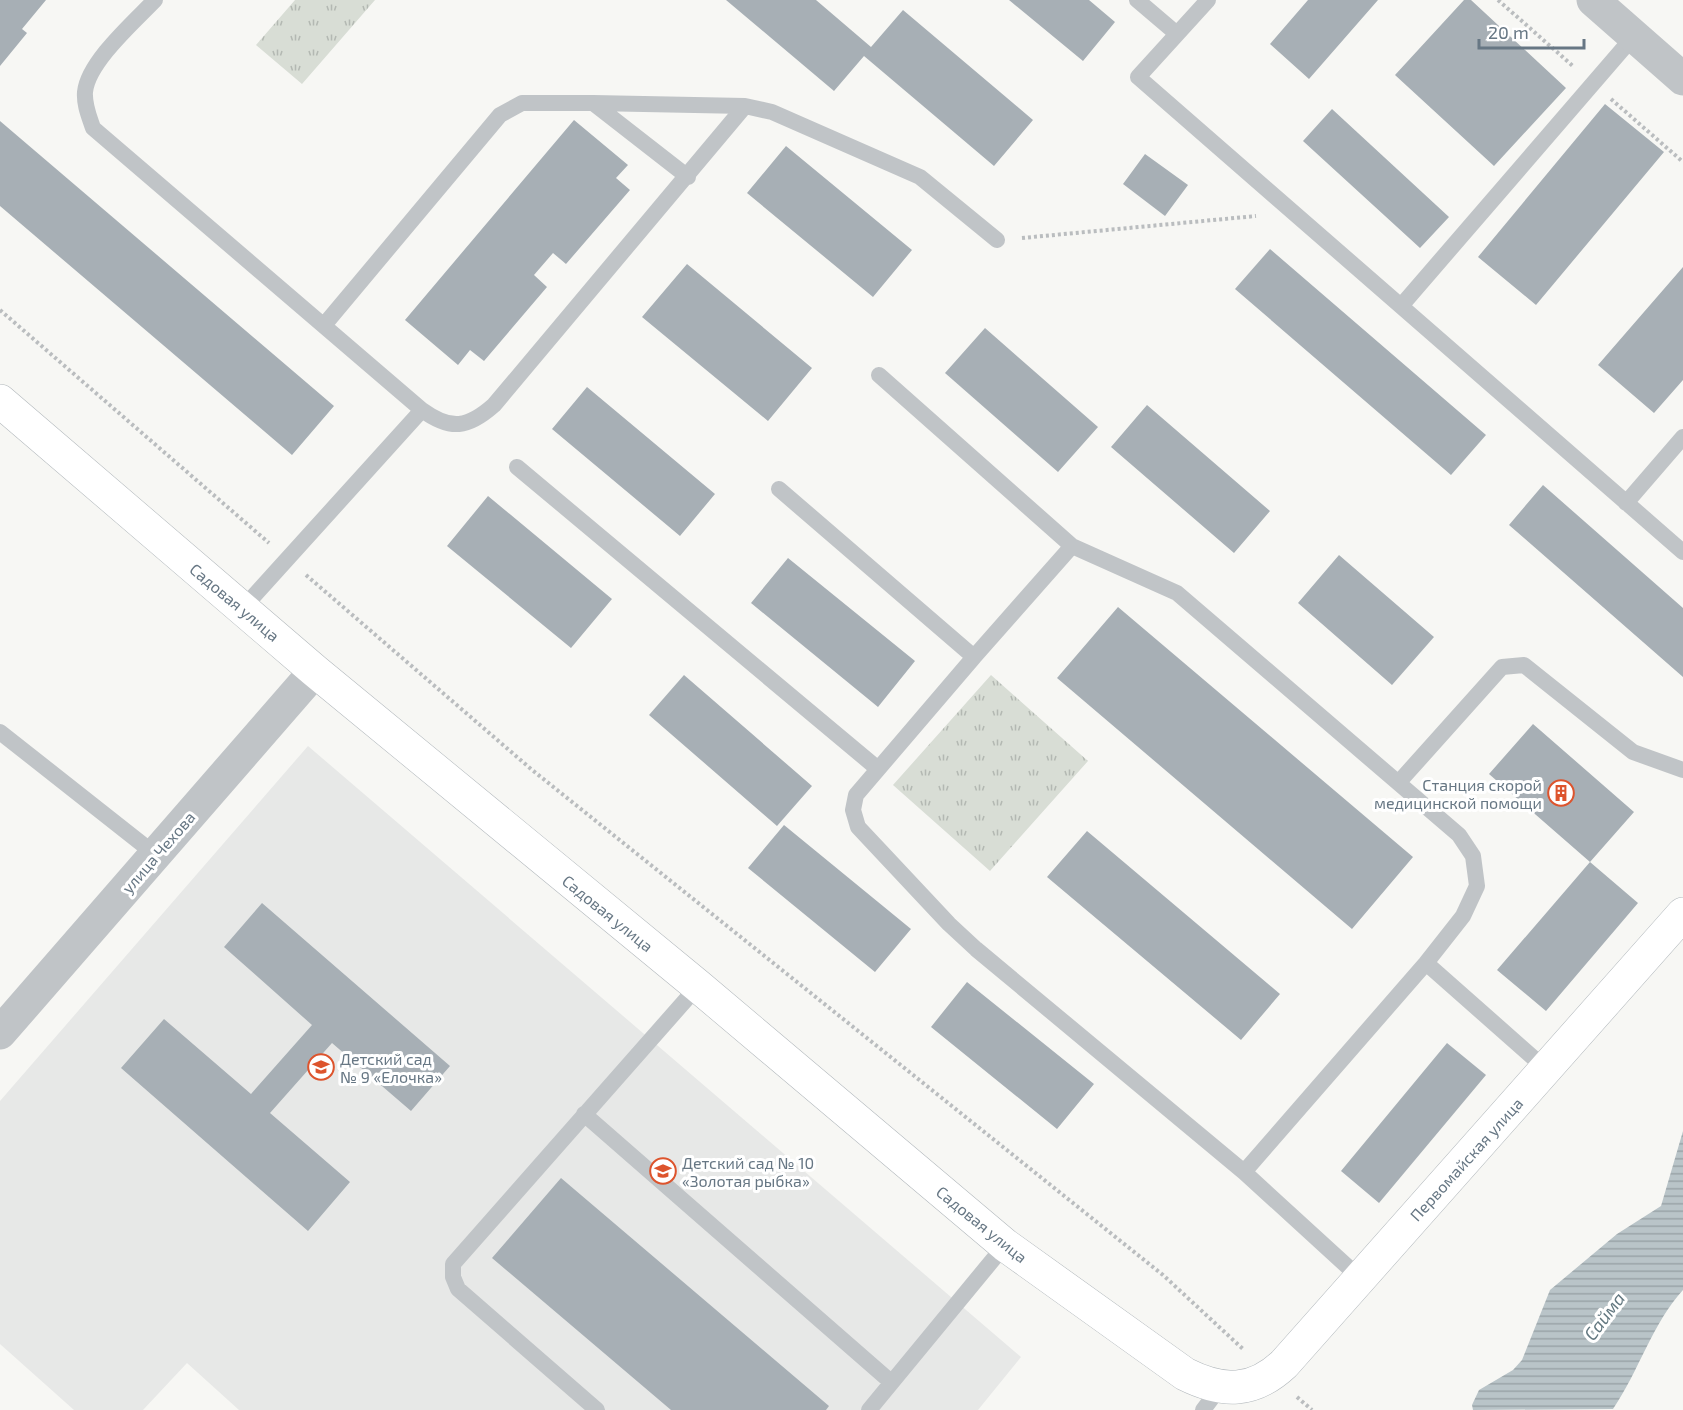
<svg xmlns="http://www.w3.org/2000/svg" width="1683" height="1410" viewBox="0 0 1683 1410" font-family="'Exo 2',sans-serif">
  <defs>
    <pattern id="park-tufts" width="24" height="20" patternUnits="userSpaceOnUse" patternTransform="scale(1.5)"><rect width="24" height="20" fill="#d8ddd5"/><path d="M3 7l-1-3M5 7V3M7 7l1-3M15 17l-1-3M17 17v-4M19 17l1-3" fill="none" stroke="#b3b8b2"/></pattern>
    <pattern id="water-rules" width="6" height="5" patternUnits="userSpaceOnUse" patternTransform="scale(1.5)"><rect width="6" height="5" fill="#b9c4c8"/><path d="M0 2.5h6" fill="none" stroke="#9aa4a8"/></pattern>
  </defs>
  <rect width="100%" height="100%" fill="#f7f7f4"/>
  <path fill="#e7e8e7" d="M 308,746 L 1021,1357 L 978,1410 L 239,1410 L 187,1363 L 143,1410 L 74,1410 L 0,1344 L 0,1101 Z"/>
  <path fill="url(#park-tufts)" d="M 295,0 L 375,0 L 302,84 L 256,45 Z
    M 991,675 L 1088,761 L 990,871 L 893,785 Z"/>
  <path fill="url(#water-rules)" d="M 1683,1131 L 1683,1290 C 1652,1324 1639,1371 1613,1409 L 1473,1410 L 1472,1405 L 1479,1390 L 1513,1370 L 1522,1360 L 1550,1290 L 1617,1234 L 1661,1206 Z"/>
  <path fill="#a7afb5" d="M 0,0 L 46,0 L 22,29 L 27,33 L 0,66 Z
    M 726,0 L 816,0 L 871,47 L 903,10 L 1033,120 L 994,166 L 864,56 L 834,91 Z
    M 1009,0 L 1089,0 L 1115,22 L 1083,61 Z
    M 1308,0 L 1378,0 L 1309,79 L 1270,44 Z
    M 1464,0 L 1471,0 L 1566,88 L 1494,166 L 1395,75 Z
    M 1605,104 L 1664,152 L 1536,305 L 1478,257 Z
    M 1332,109 L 1449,217 L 1420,248 L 1303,141 Z
    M 574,120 L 628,165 L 616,178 L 630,190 L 566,264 L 553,253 L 534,275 L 547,287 L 484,361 L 470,350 L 458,365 L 405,320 Z
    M 0,121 L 334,406 L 292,455 L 0,206 Z
    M 786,146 L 912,250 L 873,297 L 747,193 Z
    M 1145,154 L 1188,185 L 1165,216 L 1123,184 Z
    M 1270,249 L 1486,435 L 1451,475 L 1235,289 Z
    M 687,264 L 812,368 L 768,421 L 642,317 Z
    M 1683,267 L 1683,380 L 1654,413 L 1598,365 Z
    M 985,328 L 1098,427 L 1058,472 L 945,373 Z
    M 587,387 L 715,494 L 680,536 L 552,429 Z
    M 1147,405 L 1270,511 L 1234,553 L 1111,447 Z
    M 1543,485 L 1683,608 L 1683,677 L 1509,525 Z
    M 488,496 L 612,599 L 571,648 L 447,546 Z
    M 1339,555 L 1434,637 L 1392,685 L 1298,603 Z
    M 788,558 L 915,661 L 878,707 L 751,603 Z
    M 1118,607 L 1413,857 L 1352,929 L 1057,678 Z
    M 684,675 L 812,786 L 777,826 L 649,715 Z
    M 1533,724 L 1634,812 L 1590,862 L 1638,903 L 1546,1011 L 1497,970 L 1590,862 L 1489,774 Z
    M 784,825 L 911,929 L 875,972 L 748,868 Z
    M 1087,831 L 1280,994 L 1241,1040 L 1047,877 Z
    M 262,903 L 450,1066 L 411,1111 L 332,1043 L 270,1113 L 350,1182 L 308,1231 L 121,1068 L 164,1019 L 251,1094 L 312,1025 L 224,947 Z
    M 967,982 L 1094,1084 L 1057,1129 L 931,1027 Z
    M 1447,1043 L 1486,1075 L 1379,1203 L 1341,1171 Z
    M 561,1178 L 829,1406 L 826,1410 L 671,1410 L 492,1258 Z"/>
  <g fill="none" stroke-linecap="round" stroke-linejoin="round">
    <g stroke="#b2b8bc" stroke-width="34">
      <path id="secondary" d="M 0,401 L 315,671 L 698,986 L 1005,1245 L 1185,1374 C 1223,1393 1253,1393 1284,1364 L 1683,914"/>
    </g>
    <path stroke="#babdbf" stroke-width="4" stroke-dasharray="3 3" stroke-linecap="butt" d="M 1498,0 L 1574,67
      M 1611,99 L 1683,162
      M 1022,238 L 1256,216
      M 0,310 L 269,543
      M 306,575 L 531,769 L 1163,1275 L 1244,1350
      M 1297,1397 L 1312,1410"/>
    <path stroke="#c0c4c7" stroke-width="16" d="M 155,0 C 134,22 88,62 85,92 C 84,105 89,116 93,128 L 422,410 L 242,609
      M 1137,0 L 1177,34
      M 1208,0 L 1138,77 L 1683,552
      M 593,103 L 745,106 L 772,112 L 920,177 L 997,240
      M 1401,306 L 1634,36
      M 325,324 L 500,115 L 522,103 L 593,103 L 688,177
      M 879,375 L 1072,546 L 1177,593 L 1459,835 L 1473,856 L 1477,886 L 1463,916 L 1426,963 L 1244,1172 L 1360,1278
      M 422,410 C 451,431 468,428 494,405 L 745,106
      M 517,467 L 878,769
      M 779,489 L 974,657 L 1072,546
      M 1626,503 L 1683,437
      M 974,657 L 856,795 L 853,810 L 858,827 L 949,924 L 976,949 L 1244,1172
      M 0,732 L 156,855
      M 1399,782 L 1502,667 L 1524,665 L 1633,752 L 1683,770
      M 1426,963 L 1546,1069
      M 584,1114 L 891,1382
      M 597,1410 L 458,1289 L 453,1277 L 453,1264 L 698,986
      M 869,1410 L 1005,1245
      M 1203,1410 L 1221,1386"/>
    <path stroke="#c0c4c7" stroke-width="33" d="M 1593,0 L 1683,79
      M 0,1033 L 315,671"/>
    <use href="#secondary" stroke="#fff" stroke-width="33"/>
  </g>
  <defs>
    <g id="building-ring" transform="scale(1.35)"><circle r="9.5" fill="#fff" stroke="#dd542d" stroke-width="1.5"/><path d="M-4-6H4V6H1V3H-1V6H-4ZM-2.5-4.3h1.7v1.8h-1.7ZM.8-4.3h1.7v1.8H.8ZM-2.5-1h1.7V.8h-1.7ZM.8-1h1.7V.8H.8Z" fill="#dd542d"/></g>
    <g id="school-ring" transform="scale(1.35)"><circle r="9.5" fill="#fff" stroke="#dd542d" stroke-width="1.5"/><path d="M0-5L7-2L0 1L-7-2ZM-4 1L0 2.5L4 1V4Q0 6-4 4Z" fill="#dd542d"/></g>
  </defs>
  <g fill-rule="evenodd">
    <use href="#building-ring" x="1561" y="793"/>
    <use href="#school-ring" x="321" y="1067"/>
    <use href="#school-ring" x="663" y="1171"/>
  </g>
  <g text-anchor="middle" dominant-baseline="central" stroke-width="6" stroke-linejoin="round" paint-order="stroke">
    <g font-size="16" fill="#677784" stroke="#fff">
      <text transform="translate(235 602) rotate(40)">Садовая улица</text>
      <text transform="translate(158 852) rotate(-49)">улица Чехова</text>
      <text transform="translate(608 913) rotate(39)">Садовая улица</text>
      <text transform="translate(1466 1159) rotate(-48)">Первомайская улица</text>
      <text transform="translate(982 1224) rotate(39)">Садовая улица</text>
    </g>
    <g font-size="16" fill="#677784" stroke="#fff" text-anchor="start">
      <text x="1542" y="784" text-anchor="end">Станция скорой<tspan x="1542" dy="18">медицинской помощи</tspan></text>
      <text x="340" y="1058">Детский сад<tspan x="340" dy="18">№ 9 «Елочка»</tspan></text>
      <text x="682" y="1162">Детский сад № 10<tspan x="682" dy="18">«Золотая рыбка»</tspan></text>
    </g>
    <g font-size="18" font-style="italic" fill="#637880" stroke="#fff">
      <text transform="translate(1604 1316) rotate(-53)">Сайма</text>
    </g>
  </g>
  <path d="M1479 39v9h105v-9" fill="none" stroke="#677784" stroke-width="3"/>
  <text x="1488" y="39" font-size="18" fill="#677784" stroke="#ffffff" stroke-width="4.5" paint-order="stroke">20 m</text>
</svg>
